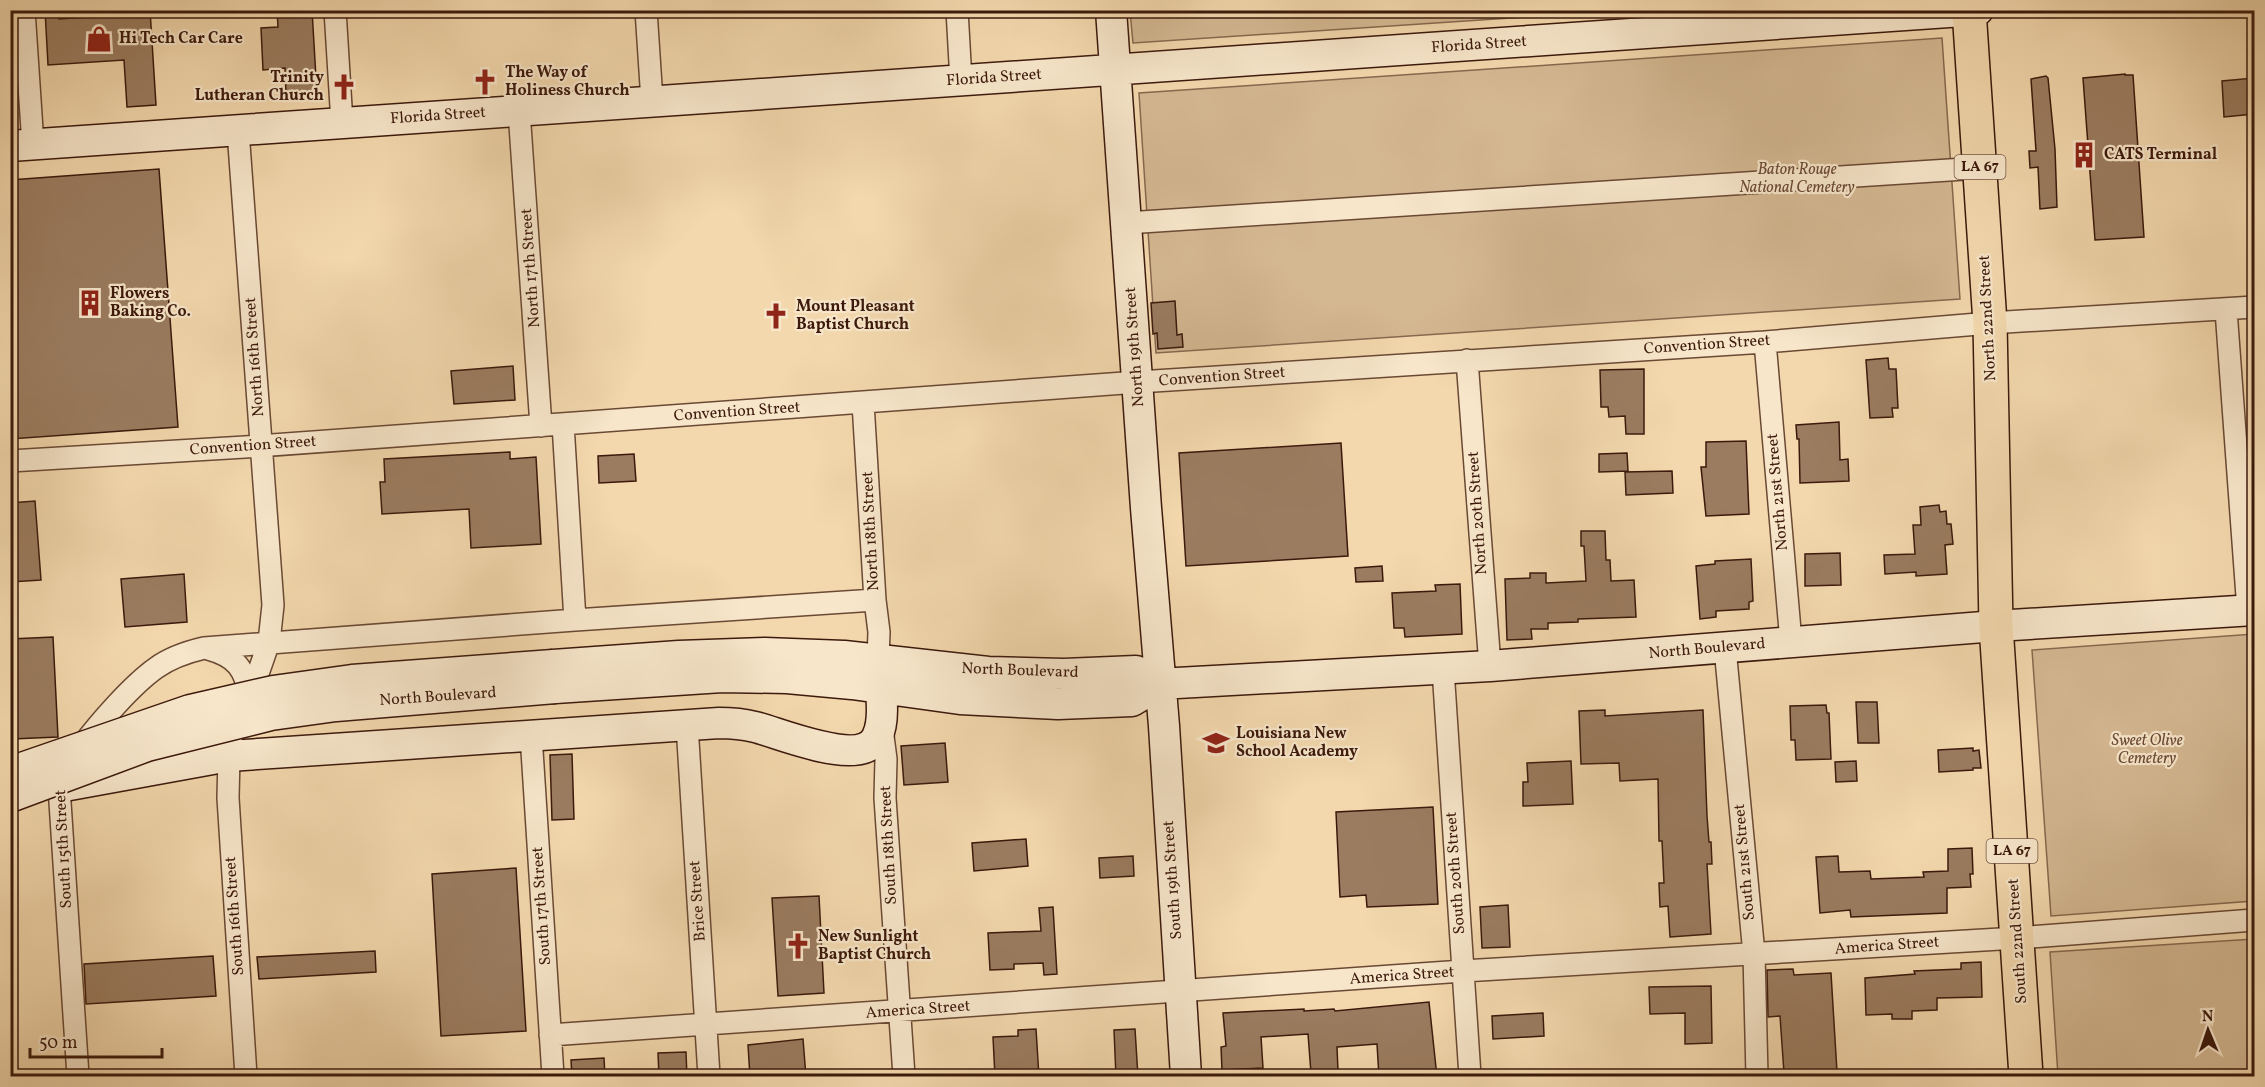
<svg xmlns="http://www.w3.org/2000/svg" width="2265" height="1087" viewBox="0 0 2265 1087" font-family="Vollkorn,serif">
  <rect width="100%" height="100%" fill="#f3d8ad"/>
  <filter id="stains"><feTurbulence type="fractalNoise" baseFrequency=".00333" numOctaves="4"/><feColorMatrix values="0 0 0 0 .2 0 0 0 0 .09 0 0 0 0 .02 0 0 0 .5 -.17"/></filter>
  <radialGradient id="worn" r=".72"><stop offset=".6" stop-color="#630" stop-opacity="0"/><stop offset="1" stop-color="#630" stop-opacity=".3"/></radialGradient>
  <path fill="#d4b892" stroke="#88684f" stroke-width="1.5" d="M 1130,11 L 1130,10 L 1617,11 L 1133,43 Z
    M 1942,38 L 1960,299 L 1156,353 L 1139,93 Z
    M 2254,634 L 2254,901 L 2051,916 L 2032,650 Z
    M 2254,939 L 2254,1076 L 2058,1076 L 2050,952 Z"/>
  <path fill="#9b7c60" stroke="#3c190c" stroke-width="1.5" d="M 45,10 L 58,10 L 59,19 L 120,15 L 119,10 L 150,10 L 156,105 L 127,107 L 124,60 L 48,65 Z
    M 277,10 L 312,10 L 317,95 L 286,96 L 285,68 L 263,70 L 261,28 L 278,27 Z
    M 2125,74 L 2125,75 L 2133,75 L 2144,237 L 2095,240 L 2083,78 Z
    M 2046,76 L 2048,78 L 2055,149 L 2057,207 L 2040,209 L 2038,167 L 2030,168 L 2029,151 L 2036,151 L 2031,79 Z
    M 2254,78 L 2254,114 L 2224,117 L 2222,81 Z
    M 159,169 L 178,427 L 10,439 L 10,180 Z
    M 1175,301 L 1177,335 L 1182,334 L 1183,347 L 1158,349 L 1157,333 L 1153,334 L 1151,303 Z
    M 1888,358 L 1889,369 L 1896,369 L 1898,408 L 1892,408 L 1893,417 L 1870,418 L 1866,360 Z
    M 513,366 L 515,400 L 454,404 L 451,371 Z
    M 1644,369 L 1644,434 L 1626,434 L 1625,416 L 1609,417 L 1608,407 L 1601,407 L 1600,370 Z
    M 1839,422 L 1840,460 L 1848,459 L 1849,481 L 1800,483 L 1799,439 L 1797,439 L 1796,425 Z
    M 1746,441 L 1749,514 L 1706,516 L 1701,467 L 1706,467 L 1706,442 Z
    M 1341,443 L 1348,556 L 1186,566 L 1179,453 Z
    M 510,452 L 510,459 L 536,457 L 541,544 L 471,548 L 469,509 L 382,514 L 380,482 L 385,482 L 384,459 Z
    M 1627,453 L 1628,471 L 1599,472 L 1599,454 Z
    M 634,454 L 636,481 L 599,483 L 598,456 Z
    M 1672,471 L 1673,493 L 1626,495 L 1625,472 Z
    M 35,501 L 41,580 L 10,582 L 10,503 Z
    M 1939,505 L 1940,512 L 1946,511 L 1947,524 L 1951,524 L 1953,544 L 1945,545 L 1947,574 L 1916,576 L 1916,572 L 1885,574 L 1884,555 L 1915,554 L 1913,525 L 1921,525 L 1920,507 Z
    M 1581,531 L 1605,531 L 1606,560 L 1610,560 L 1611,581 L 1634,580 L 1636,617 L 1578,619 L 1578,622 L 1548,623 L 1548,629 L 1531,629 L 1532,639 L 1507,640 L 1505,579 L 1530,578 L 1530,573 L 1546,573 L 1546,583 L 1586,581 L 1584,546 L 1581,546 Z
    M 1840,553 L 1841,585 L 1805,586 L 1805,554 Z
    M 1751,559 L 1753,601 L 1749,602 L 1749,609 L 1716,611 L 1716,617 L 1700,619 L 1696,566 L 1715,564 L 1715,561 Z
    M 1382,566 L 1383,581 L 1356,582 L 1355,568 Z
    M 184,574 L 187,622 L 125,627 L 121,579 Z
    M 1460,584 L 1462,634 L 1405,637 L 1404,628 L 1394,628 L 1392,593 L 1436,591 L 1435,585 Z
    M 53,637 L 58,737 L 12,739 L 10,639 Z
    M 1856,702 L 1877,702 L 1879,743 L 1858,743 Z
    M 1826,705 L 1827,713 L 1829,713 L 1831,759 L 1796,760 L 1795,740 L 1791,740 L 1790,706 Z
    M 1605,710 L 1605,716 L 1703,710 L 1707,816 L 1709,842 L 1711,842 L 1712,864 L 1707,864 L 1711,934 L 1670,937 L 1668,906 L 1660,907 L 1659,883 L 1664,883 L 1662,841 L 1659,841 L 1658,779 L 1620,781 L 1619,763 L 1581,764 L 1579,711 Z
    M 945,743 L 948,782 L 904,785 L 901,746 Z
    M 1973,748 L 1973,751 L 1979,750 L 1981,768 L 1973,768 L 1973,770 L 1939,772 L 1938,750 Z
    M 572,754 L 574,819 L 552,820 L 550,755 Z
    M 1571,761 L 1573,804 L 1523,806 L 1523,782 L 1528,782 L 1527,763 Z
    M 1856,761 L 1857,781 L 1836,782 L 1835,762 Z
    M 1433,807 L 1438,904 L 1367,907 L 1366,895 L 1340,897 L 1336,812 Z
    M 1026,839 L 1028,866 L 974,871 L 972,843 Z
    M 1972,848 L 1973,874 L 1970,874 L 1971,887 L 1947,888 L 1947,913 L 1851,917 L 1850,910 L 1820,913 L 1816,857 L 1838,856 L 1839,872 L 1870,871 L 1871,879 L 1924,877 L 1923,872 L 1948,871 L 1948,849 Z
    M 1133,856 L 1134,876 L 1100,878 L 1099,858 Z
    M 516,868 L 526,1031 L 441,1036 L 432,874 Z
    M 819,896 L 824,993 L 778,996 L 772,898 Z
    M 1508,905 L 1510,947 L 1482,948 L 1480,907 Z
    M 1053,907 L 1057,974 L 1044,975 L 1043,963 L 1014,964 L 1014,969 L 990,970 L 988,933 L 1041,931 L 1039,908 Z
    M 375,951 L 376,972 L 259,979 L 257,957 Z
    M 213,956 L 216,996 L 86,1004 L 84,964 Z
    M 1981,962 L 1982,997 L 1937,998 L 1937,1010 L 1912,1011 L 1912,1019 L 1892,1019 L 1892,1014 L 1866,1015 L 1865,978 L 1915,974 L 1914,971 L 1961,969 L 1961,963 Z
    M 1793,969 L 1794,975 L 1831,973 L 1837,1072 L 1784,1073 L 1780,1016 L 1768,1017 L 1767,970 Z
    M 1711,986 L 1712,1043 L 1685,1044 L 1685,1013 L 1650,1014 L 1649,987 Z
    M 1429,1002 L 1437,1077 L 1379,1077 L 1377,1044 L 1337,1047 L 1338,1071 L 1311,1073 L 1308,1034 L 1261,1037 L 1263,1068 L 1222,1070 L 1221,1047 L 1226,1046 L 1223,1013 L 1304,1009 L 1304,1011 L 1334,1009 L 1335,1011 Z
    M 1543,1013 L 1544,1036 L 1493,1039 L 1492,1016 Z
    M 1036,1029 L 1039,1077 L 995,1077 L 993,1037 L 1018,1036 L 1018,1030 Z
    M 1135,1029 L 1138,1077 L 1116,1077 L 1114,1030 Z
    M 803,1039 L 806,1077 L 750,1077 L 748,1045 Z
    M 686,1052 L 687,1077 L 659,1077 L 658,1053 Z
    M 604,1058 L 605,1077 L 572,1077 L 571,1060 Z"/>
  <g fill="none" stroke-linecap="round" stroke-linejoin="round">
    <g stroke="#6a4934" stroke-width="24">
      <path id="street" d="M 24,10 L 33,145
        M 335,10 L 342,123
        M 646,10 L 652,101
        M 957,10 L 961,81
        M 519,111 L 541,426
        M 238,131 L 273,605 L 269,642 L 247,705
        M 1126,223 L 1980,168
        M 2226,310 L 2248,610
        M 1765,342 L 1791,642
        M 1467,360 L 1490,666
        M 863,403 L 875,600 L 879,632 L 878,660
        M 563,424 L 575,620
        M 10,461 L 245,447 L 1138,382 L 1765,342 L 1990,323 L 2254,307
        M 1725,648 L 1754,954 L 1757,1076
        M 208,649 C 237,657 245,669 250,698
        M 1443,669 L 1470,1076
        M 881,721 L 886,759 L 885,798 L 904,1076
        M 687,725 L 709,1076
        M 531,735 L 553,1076
        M 233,745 L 229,756 L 228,798 L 246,1076
        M 81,747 C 99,723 132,685 156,668 C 171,657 187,652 204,648 L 575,620 L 875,600
        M 63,773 L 59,787 L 78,1076
        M 550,1035 L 1463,971 L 2017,938 L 2254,920"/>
    </g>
    <g stroke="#3c190c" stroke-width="33">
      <path id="secondary" d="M 1111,10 L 1146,508 L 1164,726 L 1186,1076
        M 10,146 L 1978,10
        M 553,665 L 679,656 L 765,653 L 844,656 L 988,672 L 1064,674 L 1136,671 L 1160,684
        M 555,688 L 722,677 L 787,678 L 852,684 L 960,699 L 1058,704 L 1132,701 L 1160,684 L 1177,683 L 1490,666 L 1996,626 L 2254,610
        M 64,786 L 229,756 L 719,723 C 731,723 743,724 755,727 C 780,733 862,769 877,737 C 887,717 879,682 878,660"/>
    </g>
    <g stroke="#3c190c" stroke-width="36">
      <path id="primary" d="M 1969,10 L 1990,323 L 1996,626 L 2026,1076"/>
    </g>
    <use href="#street" stroke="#f7e6ca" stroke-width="21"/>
    <use href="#secondary" stroke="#f7e6ca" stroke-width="30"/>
    <use href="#primary" stroke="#f3d8ad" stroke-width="33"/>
    <g stroke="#3c190c" stroke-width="33" stroke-linecap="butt">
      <path id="secondary-bridge" d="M 10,772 L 190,710 L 273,691 L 352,680 L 553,665
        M 10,797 L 147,746 L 271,715 L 336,706 L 555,688"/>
    </g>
    <use href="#secondary-bridge" stroke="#f7e6ca" stroke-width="30"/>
  </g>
  <defs>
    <g id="shop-bare" transform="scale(2.07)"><path d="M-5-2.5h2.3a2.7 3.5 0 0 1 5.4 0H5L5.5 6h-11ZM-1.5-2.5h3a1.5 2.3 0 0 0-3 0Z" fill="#8f2418" stroke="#f7e6ca" stroke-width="2.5" paint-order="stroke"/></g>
    <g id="church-bare" transform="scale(2.07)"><path d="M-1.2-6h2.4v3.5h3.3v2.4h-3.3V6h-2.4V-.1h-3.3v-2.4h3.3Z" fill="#8f2418" stroke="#f7e6ca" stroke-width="2.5" paint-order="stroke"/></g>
    <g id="building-bare" transform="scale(2.07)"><path d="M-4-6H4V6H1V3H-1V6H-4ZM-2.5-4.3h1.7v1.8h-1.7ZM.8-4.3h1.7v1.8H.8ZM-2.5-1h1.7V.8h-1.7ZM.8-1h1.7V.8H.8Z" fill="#8f2418" stroke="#f7e6ca" stroke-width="2.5" paint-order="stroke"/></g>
    <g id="school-bare" transform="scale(2.07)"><path d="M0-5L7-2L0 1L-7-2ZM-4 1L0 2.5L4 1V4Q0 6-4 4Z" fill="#8f2418" stroke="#f7e6ca" stroke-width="2.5" paint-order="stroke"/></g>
  </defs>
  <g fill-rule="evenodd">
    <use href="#shop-bare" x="99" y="39"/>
    <use href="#church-bare" x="485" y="82"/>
    <use href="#church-bare" x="344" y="87"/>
    <use href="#building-bare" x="2084" y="155"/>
    <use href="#building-bare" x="90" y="303"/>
    <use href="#church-bare" x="776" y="316"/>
    <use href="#school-bare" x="1216" y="743"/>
    <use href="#church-bare" x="798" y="946"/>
  </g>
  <g text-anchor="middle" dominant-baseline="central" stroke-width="4.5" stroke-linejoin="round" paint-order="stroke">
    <g fill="#f7e6ca" stroke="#745645" stroke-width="1.5">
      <rect x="1954.5" y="155" width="51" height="24" rx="4.5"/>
      <rect x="1986.5" y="839" width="51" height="24" rx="4.5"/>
    </g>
    <g font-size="15" font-weight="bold" fill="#3c190c">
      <text x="1980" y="167">LA 67</text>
      <text x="2012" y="851">LA 67</text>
    </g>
    <g font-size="16" font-weight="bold" fill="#3c190c" stroke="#f7e6ca" text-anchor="start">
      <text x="119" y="39">Hi Tech Car Care</text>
      <text x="505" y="73">The Way of<tspan x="505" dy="18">Holiness Church</tspan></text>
      <text x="324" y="78" text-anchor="end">Trinity<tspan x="324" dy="18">Lutheran Church</tspan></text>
      <text x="2104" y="155">CATS Terminal</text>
      <text x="110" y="294">Flowers<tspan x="110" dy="18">Baking Co.</tspan></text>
      <text x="796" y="307">Mount Pleasant<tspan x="796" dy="18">Baptist Church</tspan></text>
      <text x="1236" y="734">Louisiana New<tspan x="1236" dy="18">School Academy</tspan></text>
      <text x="818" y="937">New Sunlight<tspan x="818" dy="18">Baptist Church</tspan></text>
    </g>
    <g font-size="16" fill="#3c190c" stroke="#f7e6ca">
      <text transform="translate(1479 45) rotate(-4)">Florida Street</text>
      <text transform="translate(994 78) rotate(-4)">Florida Street</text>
      <text transform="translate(438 116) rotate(-4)">Florida Street</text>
      <text transform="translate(531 268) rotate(-94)">North 17th Street</text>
      <text transform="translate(1988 318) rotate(-93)">North 22nd Street</text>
      <text transform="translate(1707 345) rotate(-4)">Convention Street</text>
      <text transform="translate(1135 347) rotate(-94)">North 19th Street</text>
      <text transform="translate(255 357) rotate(-94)">North 16th Street</text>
      <text transform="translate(1222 377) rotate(-4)">Convention Street</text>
      <text transform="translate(737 412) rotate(-4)">Convention Street</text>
      <text transform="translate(253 446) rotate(-4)">Convention Street</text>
      <text transform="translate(1778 492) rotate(-95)">North 21st Street</text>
      <text transform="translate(1478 513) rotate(-94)">North 20th Street</text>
      <text transform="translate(871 531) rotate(-93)">North 18th Street</text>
      <text transform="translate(1707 649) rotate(-5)">North Boulevard</text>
      <text transform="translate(1020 671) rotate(2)">North Boulevard</text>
      <text transform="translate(438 697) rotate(-4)">North Boulevard</text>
      <text transform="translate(889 845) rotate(-93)">South 18th Street</text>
      <text transform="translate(64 849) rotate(-93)">South 15th Street</text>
      <text transform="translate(1745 862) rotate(-95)">South 21st Street</text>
      <text transform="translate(1456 873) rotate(-94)">South 20th Street</text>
      <text transform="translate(1173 880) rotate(-94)">South 19th Street</text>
      <text transform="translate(698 901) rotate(-94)">Brice Street</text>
      <text transform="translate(542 906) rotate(-94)">South 17th Street</text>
      <text transform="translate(235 916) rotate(-94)">South 16th Street</text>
      <text transform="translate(2018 941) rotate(-94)">South 22nd Street</text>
      <text transform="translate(1887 946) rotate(-4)">America Street</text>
      <text transform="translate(1402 976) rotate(-4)">America Street</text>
      <text transform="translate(918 1010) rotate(-4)">America Street</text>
    </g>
    <g font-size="16" font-style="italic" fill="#6a4934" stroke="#f7e6ca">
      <text x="1797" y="170">Baton Rouge<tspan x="1797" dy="18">National Cemetery</tspan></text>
      <text x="2147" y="741">Sweet Olive<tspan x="2147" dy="18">Cemetery</tspan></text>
    </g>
  </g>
  <rect width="2265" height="1087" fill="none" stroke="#f3d8ad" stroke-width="36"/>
  <rect x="12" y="12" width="2241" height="1063" fill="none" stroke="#3c190c" stroke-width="3"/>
  <rect x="18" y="18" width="2229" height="1051" fill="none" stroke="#3c190c" stroke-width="1.5"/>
  <g transform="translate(2208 1030) rotate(358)" stroke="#f7e6ca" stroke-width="4.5" paint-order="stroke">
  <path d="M0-4.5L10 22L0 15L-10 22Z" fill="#3c190c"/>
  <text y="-9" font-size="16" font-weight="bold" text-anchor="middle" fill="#3c190c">N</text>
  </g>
  <path d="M30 1048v9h132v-9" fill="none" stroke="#3c190c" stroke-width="3"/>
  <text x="39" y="1048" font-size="18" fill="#3c190c" stroke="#f7e6ca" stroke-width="4.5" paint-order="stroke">50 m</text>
  <rect width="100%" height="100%" filter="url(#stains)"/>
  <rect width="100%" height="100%" fill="url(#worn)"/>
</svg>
